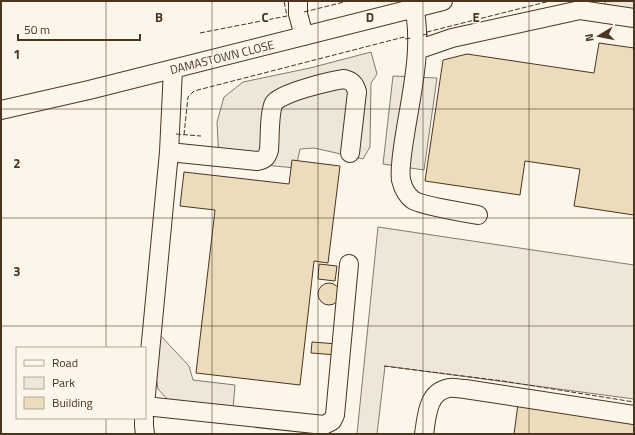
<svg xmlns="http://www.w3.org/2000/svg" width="635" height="435" viewBox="0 0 635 435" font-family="'Titillium Web',sans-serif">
  <rect width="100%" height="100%" fill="#fbf6e9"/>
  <path fill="#ede6d9" stroke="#887966" d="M 378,227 L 634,265 L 634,399 L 385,366 L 377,434 L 357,434 Z
    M 160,335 L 189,366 L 193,380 L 235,385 L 233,409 L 168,400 L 158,389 L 156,376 Z"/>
  <path fill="#ede7d9" stroke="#887966" d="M 605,1 L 634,1 L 634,23 L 602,18 Z
    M 371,52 L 377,74 L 371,83 L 370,147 L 363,159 L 314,148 L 300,149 L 296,168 L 219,161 L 217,122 L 224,97 L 243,82 L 310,68 Z
    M 393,76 L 437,78 L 424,170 L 383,164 Z"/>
  <path fill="#ecdcbc" stroke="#4a3520" d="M 599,43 L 634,48 L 634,215 L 574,206 L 580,169 L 525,161 L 520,195 L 425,181 L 443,60 L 467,54 L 594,73 Z
    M 292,160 L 340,166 L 328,263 L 314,261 L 300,385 L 196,373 L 215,210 L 180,206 L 184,172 L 289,184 Z
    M 319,264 L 337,266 L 335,281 L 318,279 Z
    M318 294a11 11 0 1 1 22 0a11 11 0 1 1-22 0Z
    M 312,342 L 338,344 L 337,355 L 311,353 Z
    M 518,404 L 634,423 L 634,434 L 514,434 Z"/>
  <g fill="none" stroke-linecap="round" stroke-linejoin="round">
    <g stroke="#4a3520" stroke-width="20">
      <path id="minor" d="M 298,1 L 298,14 L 304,36
        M 413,1 C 423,43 413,86 406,128 C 404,141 399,167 401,180 C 403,188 406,195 413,200 C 419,205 467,213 478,215
        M 417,50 L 452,38 L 580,10 L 634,18
        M 1,110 L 89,90 L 443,1
        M 169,152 L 257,161 C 265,160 267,157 269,150 C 270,140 269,112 274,103 C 280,93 330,81 344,79 C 352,81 355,84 357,92 L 350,153
        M 145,405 L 169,152 L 173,69
        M 145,406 L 324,425 L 332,421 L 335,415 L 349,264
        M 144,418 L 144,426 L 145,434
        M 424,434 C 427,416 427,392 449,388 C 454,387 460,389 465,389 L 634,415"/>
    </g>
    <use href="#minor" stroke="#fbf6e9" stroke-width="18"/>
    <path stroke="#4a3520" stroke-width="1" stroke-dasharray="5 2" stroke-linecap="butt" d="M 304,12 L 348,1
      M 200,33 L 287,16 L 284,1
      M 423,35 L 428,34 L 427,32 L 550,1
      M 176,134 L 201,136
      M 184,135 L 188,97 L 194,91 L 404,37 L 405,39 L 411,38
      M 384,366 L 503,381 L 634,402"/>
  </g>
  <path fill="none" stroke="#4a3520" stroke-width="1" stroke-opacity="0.55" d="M 106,1 L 106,348M 212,1 L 212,434M 318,1 L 318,434M 423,1 L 423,434M 529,1 L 529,434M 1,109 L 634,109M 1,218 L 634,218M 1,326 L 634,326M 106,418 L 106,434"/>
  <g text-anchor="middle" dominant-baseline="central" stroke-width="3" stroke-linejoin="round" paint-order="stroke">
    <g font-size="12" fill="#4a3520" stroke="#fbf6e9">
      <text transform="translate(222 57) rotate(-14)">DAMASTOWN CLOSE</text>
    </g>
  </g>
  <g font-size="13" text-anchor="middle" font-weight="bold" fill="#4a3520" stroke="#fbf6e9" stroke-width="3" stroke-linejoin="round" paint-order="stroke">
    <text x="159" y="22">B</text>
    <text x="265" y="22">C</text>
    <text x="370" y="22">D</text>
    <text x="476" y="22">E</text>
    <text x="17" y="59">1</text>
    <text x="17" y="168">2</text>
    <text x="17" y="276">3</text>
  </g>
  <rect width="635" height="435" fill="none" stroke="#4a3520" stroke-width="4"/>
  <rect x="16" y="347" width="130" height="72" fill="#fbf6e9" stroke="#b4a999"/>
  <rect x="24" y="360" width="20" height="6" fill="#fbf6e9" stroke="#b4a999"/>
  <text x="52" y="367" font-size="12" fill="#4a3520">Road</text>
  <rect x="24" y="377" width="20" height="12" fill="#ede6d9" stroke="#b4a999"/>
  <text x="52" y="387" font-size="12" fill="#4a3520">Park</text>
  <rect x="24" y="397" width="20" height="12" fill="#ecdcbc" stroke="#b4a999"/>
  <text x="52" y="407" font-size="12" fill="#4a3520">Building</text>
  <g transform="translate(599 36) rotate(260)" stroke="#fbf6e9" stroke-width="3" paint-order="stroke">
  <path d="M0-3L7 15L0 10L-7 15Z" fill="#4a3520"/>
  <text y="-6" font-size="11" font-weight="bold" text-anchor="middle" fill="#4a3520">N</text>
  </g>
  <path d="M18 34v6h122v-6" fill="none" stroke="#4a3520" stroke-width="2"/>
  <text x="24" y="34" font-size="12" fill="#4a3520" stroke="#fbf6e9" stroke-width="3" paint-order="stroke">50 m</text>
</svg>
